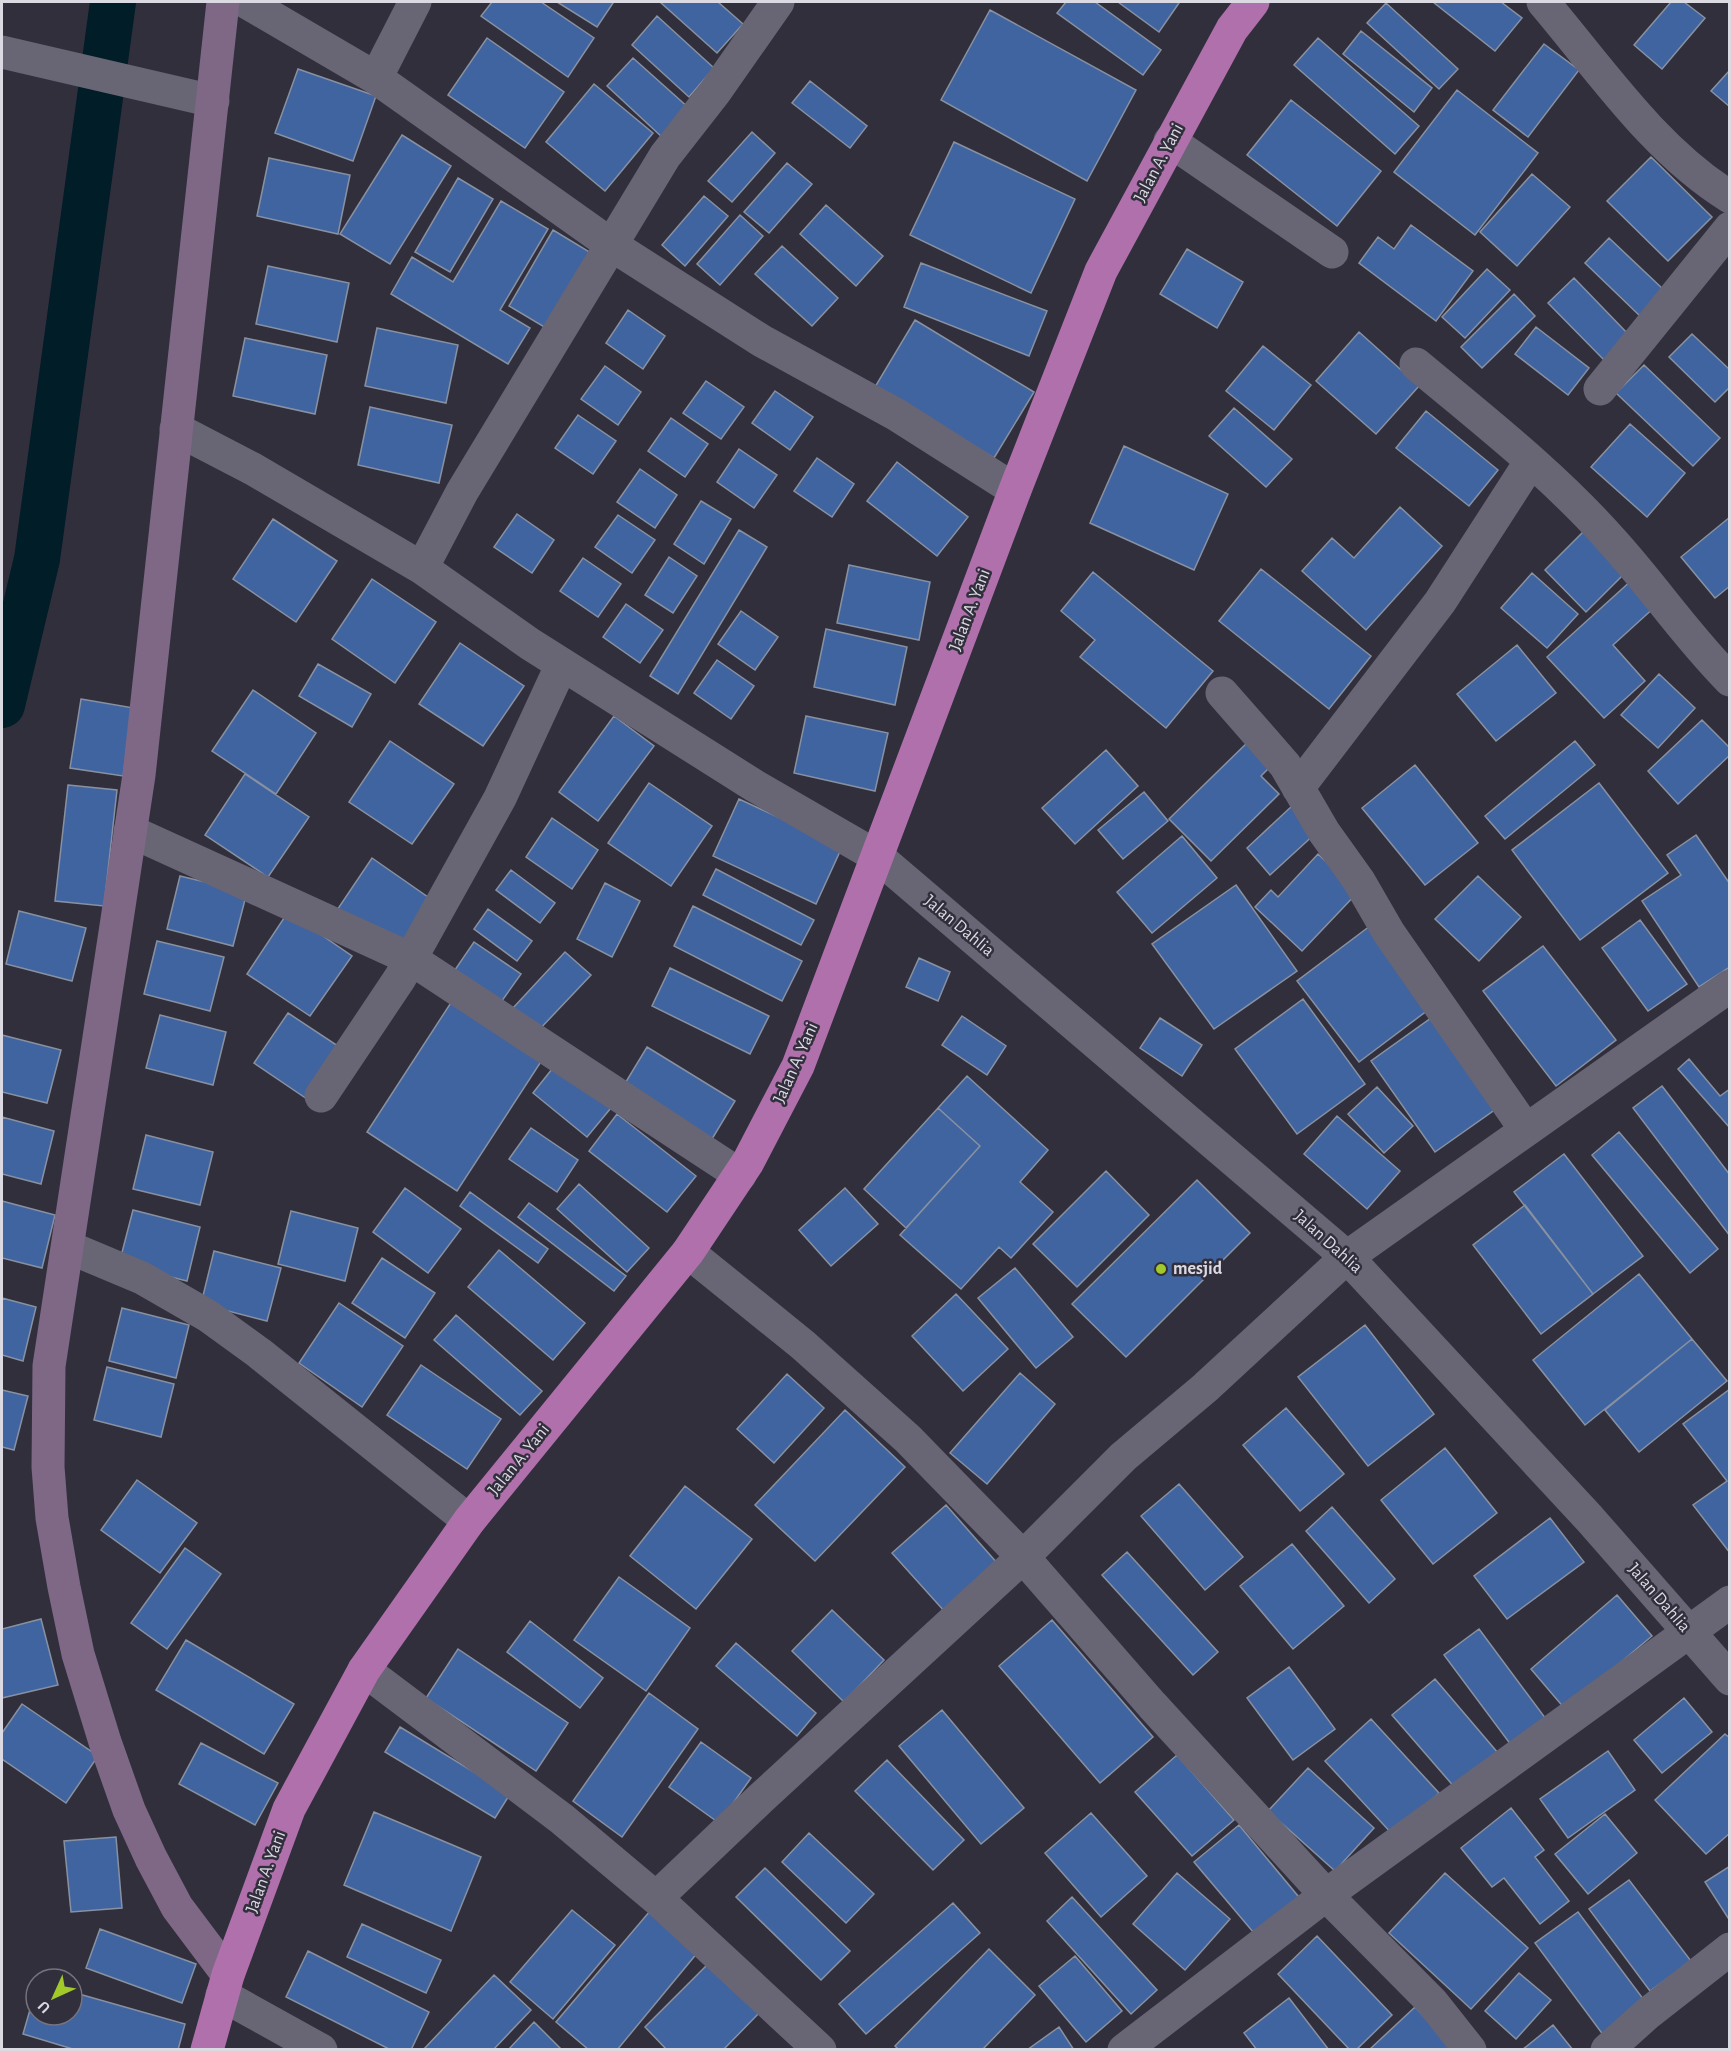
<svg xmlns="http://www.w3.org/2000/svg" width="1731" height="2051" viewBox="0 0 1731 2051" font-family="'Alegreya Sans',sans-serif">
  <rect width="100%" height="100%" fill="#322f3d"/>
  <g fill="none" stroke-linecap="round" stroke-linejoin="round">
    <path stroke="#001d28" stroke-width="46" d="M 2,705 L 37,559 L 113,2"/>
  </g>
  <path fill="#4064a0" stroke="#8891a1" stroke-width="1.5" d="M 492,2 L 541,2 L 594,38 L 568,77 L 481,16 Z
    M 557,2 L 611,2 L 613,3 L 597,27 Z
    M 660,2 L 718,2 L 743,24 L 717,53 Z
    M 1066,2 L 1095,2 L 1161,50 L 1143,75 L 1057,13 Z
    M 1118,2 L 1177,2 L 1179,3 L 1159,32 Z
    M 1433,2 L 1501,2 L 1522,18 L 1495,51 Z
    M 1671,2 L 1684,2 L 1705,18 L 1662,69 L 1634,45 Z
    M 1386,3 L 1458,69 L 1439,89 L 1367,23 Z
    M 990,10 L 1136,90 L 1087,181 L 941,100 Z
    M 657,16 L 714,68 L 689,97 L 632,45 Z
    M 1361,31 L 1432,88 L 1414,112 L 1343,54 Z
    M 487,38 L 564,92 L 525,148 L 448,95 Z
    M 1318,38 L 1419,126 L 1395,154 L 1294,65 Z
    M 1544,44 L 1579,70 L 1528,137 L 1493,110 Z
    M 633,58 L 690,109 L 663,138 L 607,86 Z
    M 298,69 L 376,96 L 353,161 L 275,133 Z
    M 1730,70 L 1730,107 L 1711,91 Z
    M 810,81 L 867,126 L 850,148 L 792,103 Z
    M 594,84 L 653,133 L 605,191 L 546,142 Z
    M 1457,90 L 1538,153 L 1475,235 L 1394,172 Z
    M 1291,100 L 1381,171 L 1337,226 L 1247,155 Z
    M 752,132 L 775,153 L 732,202 L 708,181 Z
    M 402,135 L 451,166 L 390,264 L 340,234 Z
    M 954,142 L 1075,199 L 1031,293 L 910,235 Z
    M 1651,157 L 1712,217 L 1668,261 L 1607,201 Z
    M 269,158 L 350,175 L 338,234 L 257,216 Z
    M 787,163 L 812,184 L 769,233 L 744,212 Z
    M 1532,174 L 1570,207 L 1517,266 L 1480,232 Z
    M 458,178 L 493,199 L 450,272 L 415,252 Z
    M 704,196 L 728,216 L 685,266 L 662,245 Z
    M 501,201 L 548,229 L 500,310 L 530,328 L 508,364 L 391,294 L 412,257 L 453,282 Z
    M 826,205 L 883,256 L 856,286 L 800,234 Z
    M 740,215 L 763,236 L 720,285 L 697,264 Z
    M 1411,225 L 1473,271 L 1436,321 L 1359,263 L 1378,237 L 1394,249 Z
    M 553,230 L 596,256 L 551,331 L 509,306 Z
    M 1609,238 L 1665,291 L 1640,316 L 1585,263 Z
    M 782,246 L 838,298 L 812,326 L 755,274 Z
    M 1187,249 L 1243,282 L 1217,328 L 1160,294 Z
    M 921,263 L 1047,311 L 1029,356 L 904,307 Z
    M 268,266 L 349,283 L 337,342 L 256,324 Z
    M 1487,269 L 1510,290 L 1465,338 L 1442,317 Z
    M 1574,278 L 1630,336 L 1605,361 L 1548,303 Z
    M 1514,294 L 1535,316 L 1482,368 L 1461,347 Z
    M 628,310 L 665,336 L 643,369 L 606,343 Z
    M 915,320 L 1034,392 L 994,458 L 875,387 Z
    M 1536,327 L 1589,368 L 1568,395 L 1515,354 Z
    M 377,328 L 458,345 L 446,403 L 365,386 Z
    M 1359,332 L 1419,386 L 1376,434 L 1316,381 Z
    M 1692,334 L 1730,370 L 1730,387 L 1715,402 L 1669,357 Z
    M 245,338 L 327,355 L 315,414 L 233,396 Z
    M 1263,346 L 1311,385 L 1274,430 L 1226,391 Z
    M 1644,365 L 1720,438 L 1693,466 L 1616,393 Z
    M 605,366 L 641,392 L 618,425 L 581,399 Z
    M 706,381 L 744,407 L 721,439 L 683,413 Z
    M 775,391 L 813,417 L 790,450 L 752,423 Z
    M 370,407 L 452,425 L 439,483 L 358,465 Z
    M 1234,408 L 1292,459 L 1266,487 L 1209,436 Z
    M 1426,411 L 1498,470 L 1469,506 L 1396,448 Z
    M 578,415 L 616,441 L 593,474 L 555,448 Z
    M 671,418 L 708,444 L 685,477 L 648,451 Z
    M 1630,424 L 1685,473 L 1647,517 L 1591,467 Z
    M 1124,446 L 1228,494 L 1194,570 L 1090,523 Z
    M 739,449 L 777,475 L 754,508 L 717,482 Z
    M 817,458 L 854,484 L 832,517 L 794,491 Z
    M 897,462 L 968,517 L 937,556 L 867,501 Z
    M 640,469 L 677,495 L 655,528 L 617,502 Z
    M 701,501 L 731,519 L 704,564 L 674,544 Z
    M 1400,507 L 1442,546 L 1366,630 L 1302,571 L 1332,538 L 1354,558 Z
    M 517,514 L 554,540 L 532,573 L 494,547 Z
    M 618,515 L 655,540 L 632,573 L 595,547 Z
    M 1730,517 L 1730,586 L 1715,598 L 1681,557 Z
    M 273,519 L 337,561 L 296,622 L 233,579 Z
    M 1587,528 L 1628,570 L 1586,612 L 1545,570 Z
    M 739,530 L 767,547 L 678,694 L 650,676 Z
    M 669,557 L 697,576 L 673,613 L 645,595 Z
    M 583,558 L 621,584 L 598,617 L 560,591 Z
    M 849,565 L 930,582 L 919,640 L 837,623 Z
    M 1261,569 L 1371,656 L 1329,709 L 1219,621 Z
    M 1093,572 L 1213,671 L 1166,728 L 1080,657 L 1095,640 L 1061,611 Z
    M 1532,573 L 1578,614 L 1547,648 L 1501,608 Z
    M 372,579 L 436,622 L 395,683 L 332,639 Z
    M 1633,579 L 1657,605 L 1613,645 L 1645,681 L 1604,718 L 1547,657 Z
    M 626,604 L 663,630 L 640,663 L 603,637 Z
    M 741,611 L 778,637 L 755,670 L 718,644 Z
    M 826,629 L 907,647 L 895,705 L 814,687 Z
    M 460,643 L 524,686 L 483,746 L 419,704 Z
    M 1517,645 L 1556,693 L 1496,741 L 1457,694 Z
    M 717,660 L 754,686 L 731,719 L 694,693 Z
    M 318,664 L 371,694 L 352,727 L 299,696 Z
    M 1659,674 L 1695,708 L 1658,748 L 1621,715 Z
    M 253,690 L 316,733 L 276,794 L 212,751 Z
    M 81,699 L 134,708 L 123,776 L 70,768 Z
    M 614,716 L 654,746 L 598,821 L 559,792 Z
    M 806,716 L 888,733 L 875,791 L 794,773 Z
    M 1702,720 L 1730,748 L 1730,755 L 1678,804 L 1648,771 Z
    M 1252,738 L 1275,762 L 1261,776 L 1279,794 L 1211,861 L 1169,819 Z
    M 390,741 L 454,784 L 412,844 L 349,802 Z
    M 1575,741 L 1595,765 L 1505,839 L 1485,816 Z
    M 1106,750 L 1138,786 L 1075,844 L 1042,808 Z
    M 1415,765 L 1478,843 L 1425,885 L 1362,808 Z
    M 245,774 L 309,817 L 268,877 L 205,835 Z
    M 649,783 L 712,826 L 671,886 L 608,843 Z
    M 1599,783 L 1668,873 L 1580,940 L 1512,850 Z
    M 68,785 L 117,790 L 104,906 L 55,901 Z
    M 1144,792 L 1168,821 L 1123,859 L 1098,830 Z
    M 739,799 L 842,847 L 816,904 L 713,856 Z
    M 1293,805 L 1317,832 L 1270,875 L 1247,848 Z
    M 552,818 L 598,850 L 572,889 L 526,857 Z
    M 1696,835 L 1730,884 L 1730,967 L 1699,987 L 1642,901 L 1681,875 L 1667,855 Z
    M 1182,836 L 1217,878 L 1152,933 L 1117,892 Z
    M 1318,854 L 1358,892 L 1302,951 L 1255,907 L 1271,890 L 1278,897 Z
    M 372,858 L 435,902 L 394,962 L 331,919 Z
    M 716,869 L 814,920 L 801,945 L 703,895 Z
    M 511,870 L 555,903 L 540,923 L 496,890 Z
    M 180,876 L 247,892 L 233,946 L 167,929 Z
    M 1478,876 L 1521,917 L 1479,961 L 1435,919 Z
    M 605,883 L 640,901 L 612,957 L 577,939 Z
    M 1236,885 L 1297,971 L 1214,1029 L 1152,944 Z
    M 693,906 L 802,961 L 782,1001 L 674,946 Z
    M 488,909 L 532,941 L 517,961 L 474,929 Z
    M 19,911 L 86,928 L 72,981 L 6,964 Z
    M 288,912 L 352,956 L 310,1016 L 247,974 Z
    M 1640,920 L 1687,984 L 1648,1011 L 1602,948 Z
    M 1370,926 L 1432,1007 L 1359,1062 L 1297,981 Z
    M 157,941 L 224,957 L 210,1011 L 144,994 Z
    M 474,942 L 521,974 L 494,1012 L 448,980 Z
    M 1543,946 L 1616,1040 L 1556,1086 L 1483,991 Z
    M 565,952 L 591,975 L 537,1032 L 513,1008 Z
    M 919,958 L 950,972 L 938,1001 L 906,987 Z
    M 670,968 L 769,1016 L 750,1054 L 652,1006 Z
    M 454,998 L 544,1057 L 457,1191 L 367,1132 Z
    M 1303,999 L 1365,1084 L 1297,1134 L 1235,1049 Z
    M 288,1013 L 341,1048 L 307,1099 L 254,1063 Z
    M 1438,1013 L 1503,1104 L 1435,1152 L 1371,1061 Z
    M 160,1015 L 226,1032 L 213,1085 L 146,1068 Z
    M 962,1016 L 1006,1046 L 987,1075 L 942,1045 Z
    M 1160,1018 L 1202,1045 L 1182,1076 L 1140,1048 Z
    M 2,1035 L 61,1050 L 47,1103 L 2,1092 Z
    M 647,1047 L 735,1101 L 709,1144 L 621,1090 Z
    M 560,1059 L 615,1103 L 587,1137 L 533,1093 Z
    M 1689,1059 L 1720,1096 L 1730,1089 L 1730,1128 L 1678,1069 Z
    M 967,1076 L 1048,1150 L 1020,1182 L 1053,1212 L 1011,1258 L 999,1247 L 961,1289 L 900,1235 L 980,1146 L 938,1108 Z
    M 1662,1086 L 1730,1175 L 1730,1236 L 1633,1108 Z
    M 1377,1087 L 1413,1126 L 1384,1153 L 1348,1114 Z
    M 938,1108 L 980,1146 L 906,1228 L 864,1189 Z
    M 617,1114 L 696,1176 L 667,1212 L 589,1151 Z
    M 1337,1116 L 1400,1171 L 1367,1209 L 1304,1154 Z
    M 2,1117 L 54,1131 L 41,1184 L 2,1174 Z
    M 531,1128 L 578,1160 L 557,1192 L 509,1159 Z
    M 1619,1132 L 1718,1249 L 1690,1273 L 1592,1155 Z
    M 146,1135 L 213,1152 L 200,1205 L 133,1189 Z
    M 1564,1154 L 1643,1256 L 1593,1294 L 1514,1192 Z
    M 1106,1171 L 1149,1215 L 1077,1287 L 1033,1244 Z
    M 1197,1180 L 1250,1233 L 1126,1357 L 1072,1304 Z
    M 579,1184 L 649,1248 L 627,1272 L 557,1209 Z
    M 405,1188 L 461,1229 L 428,1273 L 373,1232 Z
    M 845,1188 L 878,1224 L 831,1266 L 799,1230 Z
    M 470,1192 L 548,1249 L 538,1263 L 460,1206 Z
    M 2,1201 L 55,1215 L 42,1268 L 2,1258 Z
    M 529,1203 L 626,1276 L 614,1291 L 518,1217 Z
    M 1525,1205 L 1593,1294 L 1541,1334 L 1473,1245 Z
    M 133,1210 L 200,1227 L 187,1281 L 119,1264 Z
    M 291,1211 L 358,1228 L 345,1281 L 278,1264 Z
    M 499,1250 L 585,1323 L 553,1360 L 468,1287 Z
    M 214,1251 L 281,1268 L 267,1321 L 201,1304 Z
    M 382,1258 L 435,1293 L 405,1338 L 352,1303 Z
    M 1015,1268 L 1073,1337 L 1036,1368 L 978,1298 Z
    M 1639,1274 L 1692,1339 L 1585,1425 L 1533,1360 Z
    M 956,1294 L 1008,1349 L 963,1391 L 912,1336 Z
    M 2,1298 L 36,1307 L 23,1361 L 2,1355 Z
    M 339,1303 L 403,1346 L 362,1407 L 299,1363 Z
    M 122,1308 L 189,1325 L 176,1378 L 109,1361 Z
    M 456,1315 L 542,1391 L 520,1415 L 434,1340 Z
    M 1365,1325 L 1434,1414 L 1368,1466 L 1298,1377 Z
    M 1692,1339 L 1727,1381 L 1639,1452 L 1605,1410 Z
    M 421,1365 L 501,1419 L 467,1469 L 387,1415 Z
    M 107,1367 L 174,1384 L 161,1437 L 94,1420 Z
    M 1020,1373 L 1055,1404 L 987,1484 L 950,1453 Z
    M 787,1374 L 824,1408 L 774,1463 L 737,1429 Z
    M 1730,1389 L 1730,1553 L 1693,1505 L 1727,1481 L 1683,1424 Z
    M 2,1390 L 28,1396 L 14,1450 L 2,1447 Z
    M 1286,1408 L 1344,1474 L 1300,1511 L 1243,1445 Z
    M 845,1410 L 905,1467 L 815,1561 L 755,1505 Z
    M 1445,1448 L 1497,1513 L 1433,1564 L 1381,1500 Z
    M 137,1480 L 197,1523 L 160,1573 L 101,1530 Z
    M 1179,1484 L 1243,1557 L 1205,1590 L 1141,1516 Z
    M 685,1486 L 752,1539 L 696,1609 L 630,1556 Z
    M 946,1505 L 998,1564 L 945,1612 L 892,1553 Z
    M 1332,1507 L 1395,1579 L 1369,1603 L 1306,1531 Z
    M 1550,1518 L 1584,1562 L 1507,1619 L 1474,1576 Z
    M 1292,1544 L 1344,1606 L 1293,1649 L 1240,1586 Z
    M 185,1548 L 221,1574 L 167,1649 L 131,1623 Z
    M 1127,1552 L 1218,1652 L 1193,1675 L 1102,1575 Z
    M 619,1577 L 690,1628 L 646,1691 L 574,1640 Z
    M 1617,1595 L 1652,1636 L 1565,1709 L 1531,1669 Z
    M 832,1610 L 884,1660 L 844,1702 L 792,1651 Z
    M 41,1619 L 58,1685 L 2,1698 L 2,1629 Z
    M 1052,1620 L 1153,1737 L 1100,1783 L 999,1666 Z
    M 530,1621 L 603,1678 L 580,1708 L 507,1652 Z
    M 1479,1629 L 1546,1719 L 1511,1745 L 1444,1655 Z
    M 186,1640 L 294,1704 L 264,1754 L 156,1690 Z
    M 736,1643 L 816,1713 L 797,1736 L 716,1666 Z
    M 458,1649 L 568,1723 L 536,1771 L 426,1698 Z
    M 1289,1667 L 1335,1729 L 1293,1760 L 1247,1698 Z
    M 1435,1679 L 1498,1753 L 1456,1789 L 1392,1715 Z
    M 649,1693 L 698,1729 L 622,1837 L 573,1801 Z
    M 1684,1698 L 1712,1732 L 1662,1773 L 1634,1740 Z
    M 22,1704 L 98,1756 L 66,1803 L 2,1759 L 2,1733 Z
    M 942,1710 L 1024,1808 L 981,1844 L 899,1746 Z
    M 1371,1719 L 1439,1793 L 1393,1835 L 1325,1761 Z
    M 400,1727 L 510,1794 L 495,1818 L 385,1752 Z
    M 1725,1734 L 1730,1738 L 1730,1833 L 1706,1854 L 1655,1800 Z
    M 701,1742 L 751,1778 L 719,1823 L 669,1787 Z
    M 201,1743 L 278,1783 L 255,1825 L 179,1784 Z
    M 1608,1751 L 1635,1790 L 1568,1838 L 1540,1799 Z
    M 1177,1755 L 1234,1820 L 1192,1856 L 1135,1792 Z
    M 887,1760 L 964,1840 L 933,1870 L 855,1791 Z
    M 1308,1768 L 1374,1828 L 1335,1871 L 1268,1811 Z
    M 1511,1808 L 1544,1850 L 1535,1857 L 1569,1901 L 1540,1924 L 1504,1878 L 1492,1887 L 1461,1848 Z
    M 374,1812 L 481,1857 L 451,1931 L 344,1885 Z
    M 1091,1813 L 1147,1876 L 1101,1917 L 1045,1853 Z
    M 1605,1814 L 1637,1853 L 1588,1894 L 1555,1854 Z
    M 1239,1825 L 1303,1902 L 1259,1939 L 1194,1862 Z
    M 809,1833 L 874,1894 L 846,1923 L 782,1862 Z
    M 116,1837 L 122,1908 L 71,1912 L 64,1841 Z
    M 1730,1866 L 1730,1921 L 1705,1882 Z
    M 765,1868 L 850,1951 L 821,1980 L 736,1897 Z
    M 1177,1873 L 1230,1919 L 1185,1970 L 1133,1924 Z
    M 1445,1873 L 1528,1948 L 1471,2009 L 1389,1933 Z
    M 1629,1880 L 1691,1961 L 1650,1991 L 1589,1909 Z
    M 1072,1897 L 1157,1990 L 1131,2014 L 1047,1921 Z
    M 953,1903 L 980,1933 L 866,2034 L 839,2004 Z
    M 572,1910 L 615,1945 L 553,2019 L 510,1982 Z
    M 650,1911 L 698,1952 L 617,2050 L 589,2050 L 556,2022 Z
    M 1578,1912 L 1647,2004 L 1604,2036 L 1535,1943 Z
    M 362,1924 L 441,1960 L 426,1993 L 347,1957 Z
    M 100,1929 L 196,1964 L 182,2003 L 86,1968 Z
    M 1317,1936 L 1392,2015 L 1356,2050 L 1350,2050 L 1278,1974 Z
    M 989,1949 L 1035,1995 L 982,2050 L 899,2050 L 895,2046 Z
    M 308,1951 L 429,2012 L 411,2050 L 391,2050 L 286,1997 Z
    M 1075,1956 L 1122,2011 L 1086,2042 L 1039,1986 Z
    M 714,1958 L 764,2008 L 723,2050 L 667,2050 L 645,2027 Z
    M 1519,1973 L 1551,2000 L 1516,2039 L 1485,2011 Z
    M 494,1975 L 531,2010 L 493,2050 L 423,2050 Z
    M 36,1989 L 36,2015 L 72,2015 L 72,1992 L 185,2024 L 178,2050 L 76,2050 L 23,2034 Z
    M 1289,1998 L 1329,2050 L 1257,2050 L 1244,2033 Z
    M 1415,2007 L 1456,2050 L 1369,2050 Z
    M 534,2022 L 562,2050 L 508,2050 Z
    M 1553,2025 L 1573,2050 L 1522,2050 Z
    M 1059,2027 L 1074,2050 L 1027,2050 Z"/>
  <g fill="none" stroke-linecap="round" stroke-linejoin="round">
    <path stroke="#686575" stroke-width="33" d="M 246,2 L 376,78 L 613,246 L 762,341 L 897,415 L 1015,490
      M 1543,2 C 1600,69 1654,150 1730,197
      M 2,52 L 213,101
      M 376,78 L 415,2
      M 1170,141 L 1332,252
      M 1416,364 C 1483,420 1554,475 1612,541 C 1653,586 1687,637 1730,680
      M 1600,389 L 1730,228
      M 176,429 L 253,469 L 422,568 L 462,492 L 665,156 L 715,92 L 778,2
      M 422,568 L 530,644 L 755,786 L 878,857 L 1347,1257 L 1589,1518 L 1730,1679
      M 1222,693 L 1285,765 L 1324,832 L 1359,881 L 1389,933 L 1526,1130
      M 1298,788 L 1440,602 L 1531,461
      M 130,831 L 411,959 L 740,1175
      M 321,1096 L 400,978 L 500,798 L 562,664
      M 68,1247 L 142,1278 L 208,1316 L 259,1353 L 469,1521
      M 688,1252 L 803,1345 L 908,1439 L 1023,1557 L 1152,1705 L 1326,1895 L 1432,2002 L 1470,2050
      M 364,1670 L 562,1819 L 656,1898 L 820,2050
      M 656,1898 L 760,1799 L 1023,1557 L 1124,1456 L 1206,1387 L 1347,1257 L 1730,986
      M 222,1995 L 321,2050
      M 1124,2050 L 1326,1895 L 1730,1602
      M 1607,2050 L 1647,2014 L 1730,1949"/>
    <path stroke="#7e6886" stroke-width="33" d="M 223,2 L 139,775 L 49,1366 L 48,1467 L 52,1518 L 64,1587 L 78,1654 L 105,1742 L 129,1810 L 151,1858 L 177,1907 L 228,1975"/>
    <path stroke="#b070ac" stroke-width="33" d="M 207,2050 L 228,1975 L 289,1809 L 364,1670 L 469,1521 L 688,1252 L 748,1162 L 798,1066 L 1015,490 L 1101,271 L 1232,29 L 1253,2"/>
  </g>
  <circle fill="#a1c92a" stroke="#322f3d" stroke-width="2" cx="1161" cy="1269" r="6"/>
  <g text-anchor="middle" dominant-baseline="central" stroke-width="5" stroke-linejoin="round" paint-order="stroke">
    <g font-size="18" fill="#dbd9e2" stroke="#322f3d">
      <text transform="translate(1159 163) rotate(-62)">Jalan A. Yani</text>
      <text transform="translate(970 610) rotate(-69)">Jalan A. Yani</text>
      <text transform="translate(959 926) rotate(40)">Jalan Dahlia</text>
      <text transform="translate(796 1063) rotate(-66)">Jalan A. Yani</text>
      <text transform="translate(1328 1242) rotate(42)">Jalan Dahlia</text>
      <text transform="translate(519 1460) rotate(-51)">Jalan A. Yani</text>
      <text transform="translate(1659 1598) rotate(49)">Jalan Dahlia</text>
      <text transform="translate(266 1872) rotate(-70)">Jalan A. Yani</text>
    </g>
    <g font-size="18" font-weight="bold" fill="#dbd9e2" stroke="#322f3d" text-anchor="start">
      <text x="1173" y="1269">mesjid</text>
    </g>
  </g>
  <rect width="1731" height="2051" fill="none" stroke="#dbd9e2" stroke-width="6"/>
  <g transform="translate(54 1997) rotate(225)"><circle r="28" fill="#322f3d" stroke="#76737f" stroke-width="1.5"/>
  <path d="M0-4.5L10 22L0 15L-10 22Z" fill="#a1c92a"/>
  <text y="-9" font-size="16" font-weight="bold" text-anchor="middle" fill="#dbd9e2">U</text>
  </g>
</svg>
